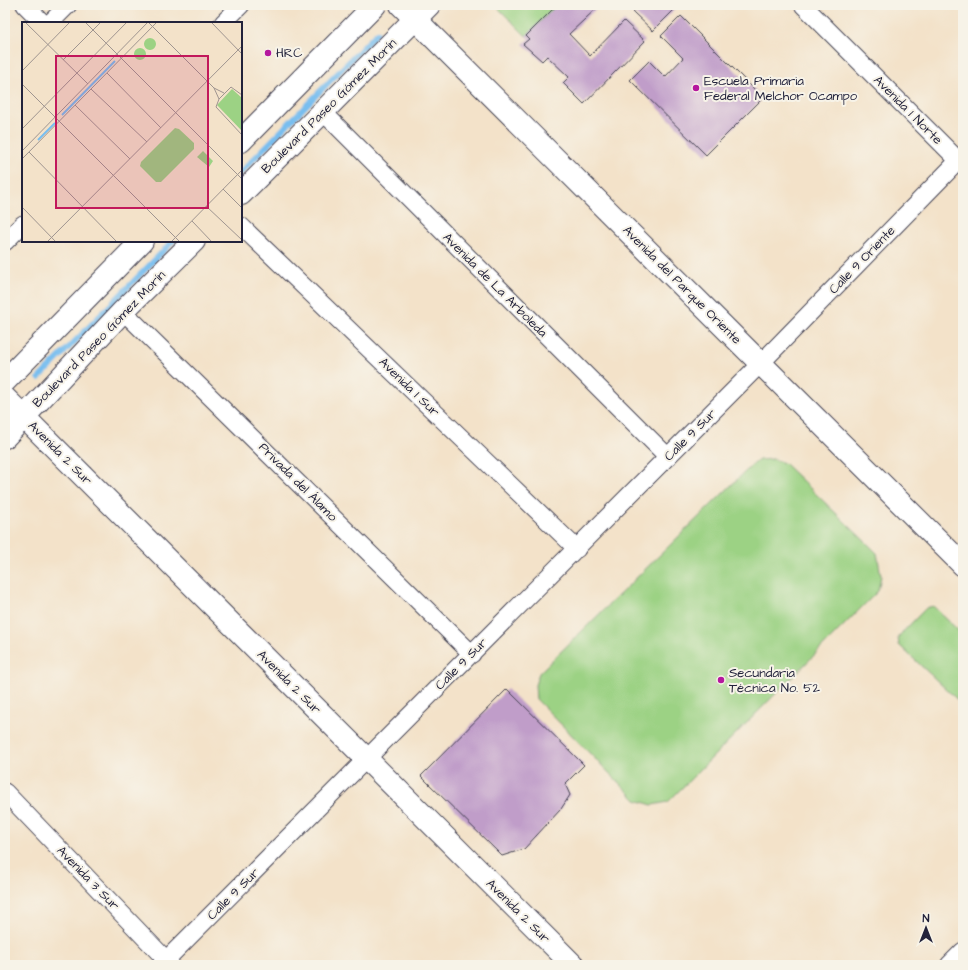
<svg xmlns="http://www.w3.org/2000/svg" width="968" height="970" viewBox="0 0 968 970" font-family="'Architects Daughter',sans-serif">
  <rect width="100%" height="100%" fill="#f7f3e8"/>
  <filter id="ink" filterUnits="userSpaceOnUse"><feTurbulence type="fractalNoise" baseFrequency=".025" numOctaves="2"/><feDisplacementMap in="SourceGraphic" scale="8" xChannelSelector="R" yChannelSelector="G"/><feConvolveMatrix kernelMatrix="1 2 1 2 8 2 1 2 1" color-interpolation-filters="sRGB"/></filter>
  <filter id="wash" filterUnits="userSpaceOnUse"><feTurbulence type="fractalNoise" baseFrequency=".012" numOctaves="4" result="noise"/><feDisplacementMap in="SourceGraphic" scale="16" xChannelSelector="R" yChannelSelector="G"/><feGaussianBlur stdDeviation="0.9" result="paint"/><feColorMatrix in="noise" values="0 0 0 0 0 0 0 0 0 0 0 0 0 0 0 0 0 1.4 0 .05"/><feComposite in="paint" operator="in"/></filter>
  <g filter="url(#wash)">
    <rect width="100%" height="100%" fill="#f3e2c9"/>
    <path fill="#9cd284" stroke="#5f7a60" d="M 495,5 L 557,5 L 526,36 Z
      M 773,459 L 784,463 L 877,553 L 881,576 L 878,591 L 668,802 L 652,805 L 636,800 L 536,699 L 535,685 L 539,673 L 751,466 L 759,460 Z
      M 933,606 L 963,635 L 963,705 L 899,645 L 898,637 L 926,608 Z"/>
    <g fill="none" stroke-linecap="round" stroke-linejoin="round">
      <path stroke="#78beef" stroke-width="5.5" d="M 241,172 L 377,33
        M 39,378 L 173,241"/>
    </g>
    <g id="blocks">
      <path fill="#c09dc9" d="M 557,5 L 600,5 L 569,34 L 590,56 L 624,21 L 645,41 L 584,104 L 563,83 L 569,77 L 547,56 L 542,61 L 523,44 L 529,39 L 526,36 Z
        M 640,5 L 679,5 L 653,31 L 633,12 Z
        M 681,16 L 763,98 L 706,155 L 630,80 L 649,61 L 665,77 L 683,58 L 661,36 Z
        M 507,689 L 584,765 L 565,784 L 570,795 L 561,809 L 524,849 L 502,856 L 421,776 Z"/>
    </g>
  </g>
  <g filter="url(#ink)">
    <use href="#blocks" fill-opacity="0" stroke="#413f50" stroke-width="1"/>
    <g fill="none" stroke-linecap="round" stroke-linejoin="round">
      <g stroke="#413f50" stroke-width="19">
        <path id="street" d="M 25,5 L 43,23
          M 803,5 L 963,165
          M 50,23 L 68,5
          M 223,23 L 241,5
          M 323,112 L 668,457
          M 241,226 L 577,549
          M 5,242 L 23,224
          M 123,311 L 472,654
          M 5,792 L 171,965
          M 161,965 L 761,363 L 963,156
          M 949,965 L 963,951"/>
      </g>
      <g stroke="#413f50" stroke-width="24">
        <path id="secondary" d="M 401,5 L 963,565
          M 5,398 L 573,965"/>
      </g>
      <g stroke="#413f50" stroke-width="24">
        <path id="primary" d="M 241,141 L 375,5
          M 241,194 L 429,5
          M 5,381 L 142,241
          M 5,437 L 123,311 L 194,241"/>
      </g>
      <use href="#street" stroke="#fff" stroke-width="17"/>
      <use href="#secondary" stroke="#fff" stroke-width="22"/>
      <use href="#primary" stroke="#fff" stroke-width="22"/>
    </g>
  </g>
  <g fill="#b5179e" stroke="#f7f3e8" stroke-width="1.5">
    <circle cx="268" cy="53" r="4"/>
    <circle cx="696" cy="88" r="4"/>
    <circle cx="721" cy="680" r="4"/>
  </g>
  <g text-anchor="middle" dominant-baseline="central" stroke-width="4" stroke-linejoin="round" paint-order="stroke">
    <g font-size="13" fill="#22223b" stroke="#f7f3e8" text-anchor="start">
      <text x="276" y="53">HRC</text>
      <text x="704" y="81">Escuela Primaria<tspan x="704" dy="15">Federal Melchor Ocampo</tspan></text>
      <text x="729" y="673">Secundaria<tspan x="729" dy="15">Técnica No. 52</tspan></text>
    </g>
    <g font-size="13" fill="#22223b" stroke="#f7f3e8">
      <text transform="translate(329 106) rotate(-45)">Boulevard Paseo Gómez Morín</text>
      <text transform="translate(908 110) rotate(45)">Avenida 1 Norte</text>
      <text transform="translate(862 260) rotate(-46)">Calle 9 Oriente</text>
      <text transform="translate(495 285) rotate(45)">Avenida de La Arboleda</text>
      <text transform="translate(682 285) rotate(45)">Avenida del Parque Oriente</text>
      <text transform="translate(99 339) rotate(-46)">Boulevard Paseo Gómez Morín</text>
      <text transform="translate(409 387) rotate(44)">Avenida 1 Sur</text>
      <text transform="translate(690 435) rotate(-45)">Calle 9 Sur</text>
      <text transform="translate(60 453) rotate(45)">Avenida 2 Sur</text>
      <text transform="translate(298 482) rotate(45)">Privada del Álamo</text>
      <text transform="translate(461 664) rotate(-45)">Calle 9 Sur</text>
      <text transform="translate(289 682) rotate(45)">Avenida 2 Sur</text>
      <text transform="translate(88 878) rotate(46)">Avenida 3 Sur</text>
      <text transform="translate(233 894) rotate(-45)">Calle 9 Sur</text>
      <text transform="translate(518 911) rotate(45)">Avenida 2 Sur</text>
    </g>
  </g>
  <g transform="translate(22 22)">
    <rect width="220" height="220" fill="#f3e2c9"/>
    <path d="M 210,67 L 220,76 L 220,109 L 195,83 Z" fill="#9cd284"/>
    <path d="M122 22a6 6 0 1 1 12 0a6 6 0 1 1-12 0ZM112 32a6 6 0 1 1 12 0a6 6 0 1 1-12 0ZM 153,106 L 157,107 L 172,121 L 172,127 L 139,160 L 134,160 L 118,144 L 119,140 ZM 181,129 L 191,139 L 187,145 L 175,135 Z" fill="#9cd284"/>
    <path fill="none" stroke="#78beef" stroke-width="2" d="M 40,93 L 93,39M 16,118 L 33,101"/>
    <path fill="none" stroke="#9f9590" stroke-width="1" d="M 3,0 L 66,62M 63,0 L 220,157M 126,0 L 192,66M 189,0 L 220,32M 41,38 L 79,0M 0,49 L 48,0M 85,51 L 139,106M 0,62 L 158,220M 69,67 L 125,120M 202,71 L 192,66 L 197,77 L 194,85 L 220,113M 197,77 L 209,65 L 220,73M 53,83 L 108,137M 0,107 L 105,0M 0,129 L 126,0M 7,130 L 95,220M 0,137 L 135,0M 201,167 L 220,186M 184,184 L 220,218M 0,185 L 34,220M 170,199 L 190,220M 25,220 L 220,24M 149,220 L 220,148"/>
    <path fill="#c2185b" fill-opacity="0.15" stroke="#c2185b" stroke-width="2" d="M 34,34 L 186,34 L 186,186 L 34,186 Z"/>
    <rect width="220" height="220" fill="none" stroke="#22223b" stroke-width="2"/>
  </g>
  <rect width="968" height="970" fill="none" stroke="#f7f3e8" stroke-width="20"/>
  <g transform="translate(926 928)" stroke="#f7f3e8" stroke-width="3" paint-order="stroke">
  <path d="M0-3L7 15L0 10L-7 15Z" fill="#22223b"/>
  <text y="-6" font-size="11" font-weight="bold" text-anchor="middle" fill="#22223b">N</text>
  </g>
</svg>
